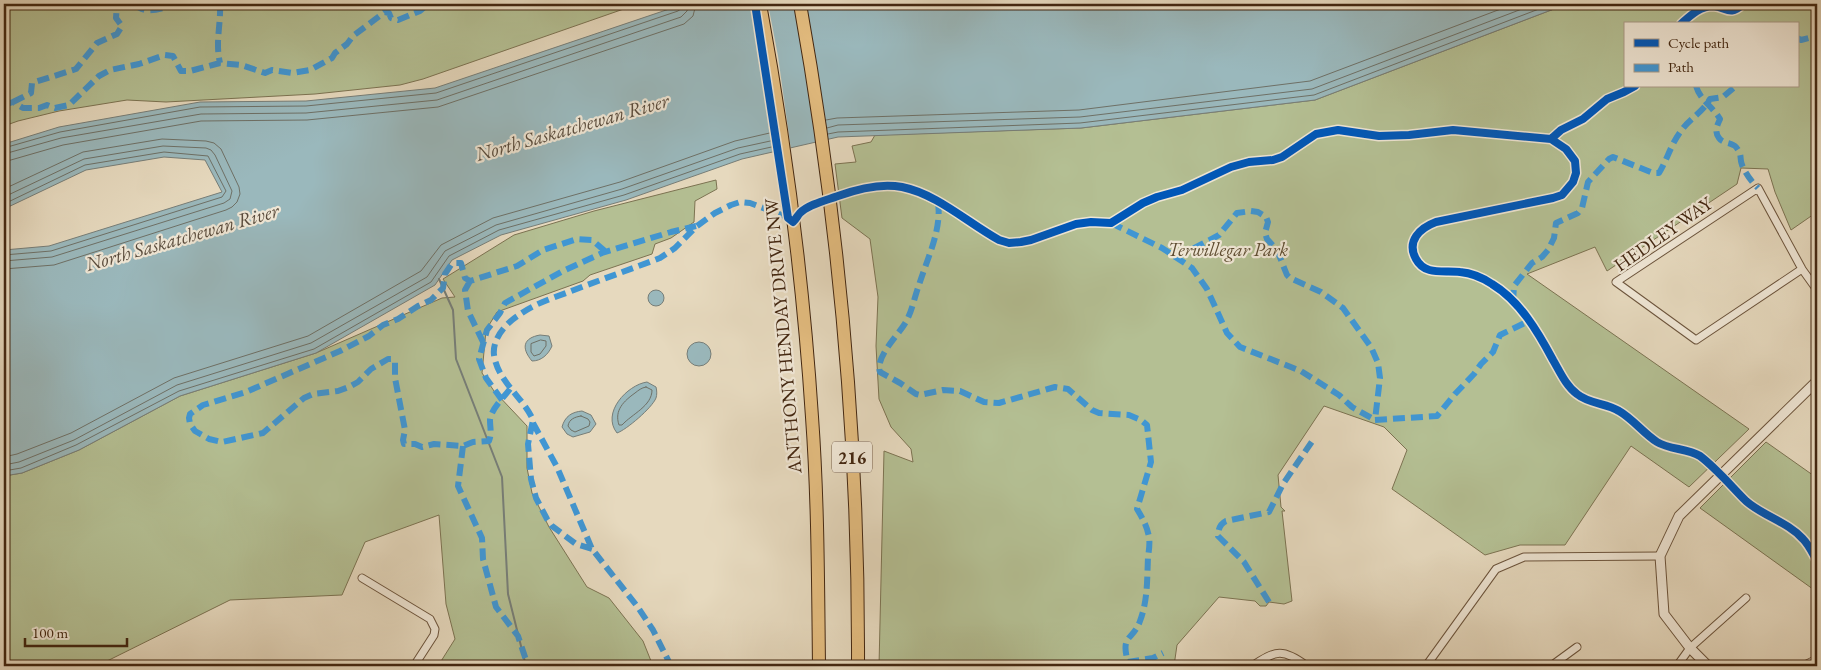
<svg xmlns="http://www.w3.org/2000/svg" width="1821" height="670" viewBox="0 0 1821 670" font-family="'EB Garamond',serif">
  <rect width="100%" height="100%" fill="#e6d9be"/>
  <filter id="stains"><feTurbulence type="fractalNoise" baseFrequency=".004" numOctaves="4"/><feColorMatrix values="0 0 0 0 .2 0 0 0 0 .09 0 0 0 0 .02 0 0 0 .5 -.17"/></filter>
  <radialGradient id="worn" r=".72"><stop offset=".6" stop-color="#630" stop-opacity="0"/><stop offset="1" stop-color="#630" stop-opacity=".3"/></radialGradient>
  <path fill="#b4bf93" stroke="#7c7352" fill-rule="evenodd" d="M 4,4 L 638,4 L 423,79 L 400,85 L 315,94 L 166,102 L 127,100 L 59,111 L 18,121 L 4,126 Z
    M 1567,4 L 1817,4 L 1817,212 L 1791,230 L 1775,192 L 1768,169 L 1741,168 L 1737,184 L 1607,271 L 1595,247 L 1527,274 L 1749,429 L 1689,487 L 1631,446 L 1565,545 L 1520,545 L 1485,555 L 1392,489 L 1407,450 L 1384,427 L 1324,406 L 1278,475 L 1281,507 L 1285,511 L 1282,511 L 1292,601 L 1284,604 L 1269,602 L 1266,606 L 1260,606 L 1255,601 L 1219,597 L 1177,645 L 1174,666 L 879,666 L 884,451 L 913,462 L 911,449 L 891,427 L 879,399 L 876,346 L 878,297 L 870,239 L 842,218 L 835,164 L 856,162 L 852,146 L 871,142 L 875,135 L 1081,128 L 1315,100 ZM 1625,24 L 1797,24 L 1797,86 L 1625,86 Z
    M 716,180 L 717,189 L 695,201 L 694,222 L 671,238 L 655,244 L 652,254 L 590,275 L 583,281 L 497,312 L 486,330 L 482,373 L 494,391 L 527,426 L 527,468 L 532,493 L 549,527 L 587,587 L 609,598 L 643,641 L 653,666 L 438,666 L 455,639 L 446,604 L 439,515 L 365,542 L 342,595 L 230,600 L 97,666 L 4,666 L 4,476 L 22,473 L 79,450 L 180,396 L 316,353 L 442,298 L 455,297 L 443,279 L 514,235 L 594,211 Z
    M 1766,442 L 1817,478 L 1817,592 L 1700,508 Z"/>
  <path fill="#9ab8bc" stroke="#777e78" d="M 684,4 L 1567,4 L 1315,100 L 1081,128 L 838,137 L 742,159 L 626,200 L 501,235 L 452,260 L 435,285 L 316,353 L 180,396 L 79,450 L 22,473 L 4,476 L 4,250 L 49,246 L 222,192 L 205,160 L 164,157 L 86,170 L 4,209 L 4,144 L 59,127 L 200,102 L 306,101 L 435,88 Z
    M648 298a8 8 0 1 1 16 0a8 8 0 1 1-16 0Z
    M 540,335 L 549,336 L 552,346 C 548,355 541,361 532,361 C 521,348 523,338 540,335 Z
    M687 354a12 12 0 1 1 24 0a12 12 0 1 1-24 0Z
    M 647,382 L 656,387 C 657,391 657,395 656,398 C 652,408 626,430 617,433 C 601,413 627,385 647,382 Z
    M 582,411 L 591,415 L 596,424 L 590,432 L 573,437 L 567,434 L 562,427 C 565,416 572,412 582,411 Z"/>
  <path fill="#e6d9be" d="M 753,4 L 768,4 L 778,56 L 791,150 L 777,153 L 763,60 Z"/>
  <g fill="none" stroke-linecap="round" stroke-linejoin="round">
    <path stroke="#6e7066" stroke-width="1" d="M 826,120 L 837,118 L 1079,110 L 1310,81 L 1514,4
      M 827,128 L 838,125 L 1080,117 L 1312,89 L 1535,4
      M 828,134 L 838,132 L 1080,123 L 1314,95 L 1552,4
      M 4,148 L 60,132 L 200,107 L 306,106 L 436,93 L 678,11 L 682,8 L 682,4
      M 4,154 L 61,138 L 201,114 L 306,113 L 437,100 L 681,17 L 687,11 L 689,4
      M 4,162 L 63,145 L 201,121 L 307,120 L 438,107 L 684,24 L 693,16 L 696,4
      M 4,189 L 83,152 L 162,139 L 206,141 L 214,143 L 221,149 L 239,187 L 240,194 L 237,202 L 232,207 L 226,210 L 54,265 L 4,269
      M 4,197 L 84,159 L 163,146 L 206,148 L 211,150 L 215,155 L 232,191 L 230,199 L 224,203 L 52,257 L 4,261
      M 4,204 L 85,165 L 164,152 L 208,156 L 226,191 L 222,197 L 51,251 L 4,255
      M 541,340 L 546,341 L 546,346 L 540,354 L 534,356 L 531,352 L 531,344 Z
      M 646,387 L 652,390 C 652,406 632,414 622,425 L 619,425 C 614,410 624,401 635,393 C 639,390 641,388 646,387 Z
      M 581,416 L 588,419 L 590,422 L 589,426 L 575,432 L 571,430 L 568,426 C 569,419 575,417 581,416 Z
      M 4,457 L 17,454 L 71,433 L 174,378 L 308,336 L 421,271 L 441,245 L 493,218 L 620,182 L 735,141 L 774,132
      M 4,465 L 19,462 L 74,440 L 177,385 L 311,343 L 427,277 L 445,251 L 496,225 L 622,189 L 738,148 L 775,140
      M 4,471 L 21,468 L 76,445 L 179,391 L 314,349 L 431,282 L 449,256 L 499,230 L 624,195 L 740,154 L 776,146"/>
    <path stroke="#777e78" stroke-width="2" d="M 439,279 L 453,310 L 456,359 L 502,477 L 508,594 L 526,666"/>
    <g stroke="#6c543c" stroke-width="9">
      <path id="minor" d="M 1802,269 L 1696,340 L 1616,282 L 1758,188 L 1802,269 L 1817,290
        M 362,578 L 430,619 L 435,629 L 434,635 L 414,666
        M 1252,666 C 1276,650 1283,648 1307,666
        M 1426,666 L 1496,569 L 1524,557 L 1660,556
        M 1551,666 L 1577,647
        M 1677,666 L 1690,648 L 1746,598
        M 1803,666 L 1817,659"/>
    </g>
    <g stroke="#6c543c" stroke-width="11">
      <path id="tertiary" d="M 1708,666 L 1690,648 L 1664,614 L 1660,556 L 1679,516 L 1817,381"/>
    </g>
    <g stroke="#432711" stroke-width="14">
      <path id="motorway" d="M 760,4 C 785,140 803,278 812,417 C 818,500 818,583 819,666
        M 800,4 C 839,222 859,444 858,666"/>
    </g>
    <use href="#minor" stroke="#efe6d5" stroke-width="7"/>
    <use href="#tertiary" stroke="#efe6d5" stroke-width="9"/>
    <use href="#motorway" stroke="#e3bc7f" stroke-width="12"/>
    <path stroke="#4096d3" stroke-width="6" stroke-dasharray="12 6" stroke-linecap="butt" d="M 134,4 C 147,16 161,8 177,4
      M 220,4 C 221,25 215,42 220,63
      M 1797,38 L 1801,40 L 1809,38 L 1817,39
      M 1696,86 C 1700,100 1713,107 1720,119 C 1717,126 1714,131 1719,138 C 1723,144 1732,142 1736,147 C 1743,156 1739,157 1742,165 C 1746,174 1751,181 1758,188
      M 13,102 L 31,93 L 32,83 L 76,69 L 97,43 L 117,34 L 122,26 L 116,18 L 117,4
      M 4,105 L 13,102 L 23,108 L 39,108 L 47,105 L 55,108 L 69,105 L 99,76 L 110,70 L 139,64 L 165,55 L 173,56 L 181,71 L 190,71 L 220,63 L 241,65 L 265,73 L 272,70 L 292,73 L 310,70 L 332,58 L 335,53 L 347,44 L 353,36 L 385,12 L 389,13 L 391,18 L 398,20 L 420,11 L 428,4 L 445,6 L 466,4
      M 938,202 C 942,230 927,259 919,285 C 914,298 912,313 904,325 C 897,336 875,358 880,372 L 900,383 L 916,394 L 920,395 L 943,390 L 960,391 L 984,402 L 999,403 L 1055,387 L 1068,389 L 1092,410 L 1099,413 L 1129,415 L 1141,420 L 1147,425 L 1151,462 L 1137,509 C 1143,519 1147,526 1149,537 C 1150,544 1149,550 1148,557 C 1147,578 1148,600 1140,621 C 1133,641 1120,634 1128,662 L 1153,658 L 1163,653
      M 1111,223 L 1162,248 L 1192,268 L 1207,289 L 1227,333 L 1240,347 L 1301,371 L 1339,395 L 1352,407 L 1375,420
      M 1177,257 L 1219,235 L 1237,213 L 1251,211 L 1258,212 L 1266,217 L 1268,222 L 1265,233 L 1267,239 L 1277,250 L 1287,275 L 1290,278 L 1321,292 L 1343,308 L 1371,347 L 1378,363 L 1380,378 L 1375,420
      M 470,281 L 465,290 L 468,311 L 483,342
      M 1513,302 L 1514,286 L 1532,263 L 1542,257 L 1548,250 L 1554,238 L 1556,223 L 1578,213 L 1582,208 L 1588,182 L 1609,159 L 1613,157 L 1653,173 L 1659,173 C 1667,160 1671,144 1681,131 C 1689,119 1703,112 1710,99 L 1723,97 L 1736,86
      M 510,389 C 504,397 491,409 490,420 C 490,428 492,433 489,441 L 473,442 L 463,446 L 434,444 L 422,447 L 415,444 L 404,444 L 403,440 L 405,430 L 395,378 L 395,362 L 392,359 L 388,359 L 371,369 L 358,382 L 349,387 L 338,391 L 313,394 L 304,398 L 263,433 L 222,442 L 209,439 L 195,431 L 190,424 L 189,418 L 190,414 L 203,405 L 246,392 L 340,351 L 369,336 L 383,325 L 398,319 L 418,306 L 431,300 L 443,288 L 445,274 L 451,265 L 456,263 L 461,263 L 465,278 L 470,281 L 517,266 L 543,250 L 577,239 L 592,240 L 606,252
      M 502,400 L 486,378 L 479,359 L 487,330 L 500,313 L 505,303 L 561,272 L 602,253 L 671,232 L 696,226
      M 1375,420 L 1437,416 L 1455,394 L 1474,374 L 1481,364 L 1493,352 L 1500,335 L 1529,321
      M 533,423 L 557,467 L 592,549 L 637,606 L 653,630 L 671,666
      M 463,446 L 458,486 L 482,538 L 483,559 L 496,607 L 518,636 L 528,666
      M 592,549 L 576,544 L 552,526 L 547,519 L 536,498 L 531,479 L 528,444 L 533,420 C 523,397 498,382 494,355 C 492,339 506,323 519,315 C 535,303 556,297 574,290 C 603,279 631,269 660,258 L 675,248 L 697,226 L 715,213 L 731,205 L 740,202 L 750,203 L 787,217
      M 1269,602 L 1244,562 L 1218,536 C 1218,530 1220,524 1226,521 L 1269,512 L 1283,484 L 1313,440"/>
    <g stroke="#efe6d5" stroke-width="11">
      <path id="cycleway" d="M 755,4 L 788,218 L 793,222 C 796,219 798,215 800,213 C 809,204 827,200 838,196 C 857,189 882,183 902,187 C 937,194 968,223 999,240 L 1009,243 L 1021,242 L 1031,240 L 1076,224 L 1091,222 L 1111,223 L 1143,203 L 1157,197 L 1182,190 L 1231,167 L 1249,162 L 1273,160 L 1282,157 L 1316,134 L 1338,130 L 1379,136 L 1409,135 L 1453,130 L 1551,139 L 1566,149 L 1575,161 L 1576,173 L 1573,182 L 1562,195 L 1553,198 L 1436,222 C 1420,228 1406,241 1416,259 C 1425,276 1444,270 1460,272 C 1472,273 1483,278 1492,284 C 1520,301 1538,332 1553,360 C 1560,372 1566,386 1577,394 C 1589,404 1606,403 1619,411 C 1633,419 1643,433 1657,442 C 1670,450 1687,448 1700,456 C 1717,469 1731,486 1746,501 C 1763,516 1788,522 1803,539 C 1809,545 1813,554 1817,561
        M 1681,24 C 1690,16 1700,6 1713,6 C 1727,7 1729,17 1743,4
        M 1551,139 L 1561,130 L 1583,119 L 1607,99 L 1624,92 L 1635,86"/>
    </g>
    <use href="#cycleway" stroke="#0057b8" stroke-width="8"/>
  </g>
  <g text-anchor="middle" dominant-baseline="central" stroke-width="4.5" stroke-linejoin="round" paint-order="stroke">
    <rect fill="#efe6d5" stroke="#77604c" stroke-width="1" x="832" y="441.5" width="40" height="31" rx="4"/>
    <g font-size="18" font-weight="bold" fill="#432711">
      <text x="852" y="457">216</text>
    </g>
    <g font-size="19" fill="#432711" stroke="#efe6d5">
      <text transform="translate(1663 234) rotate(-35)">HEDLEY WAY</text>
      <text transform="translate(783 336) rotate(-95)">ANTHONY HENDAY DRIVE NW</text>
    </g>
    <g font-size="19" font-style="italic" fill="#5f4d32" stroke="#efe6d5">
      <text x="1228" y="249">Terwillegar Park</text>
    </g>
    <g font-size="20" font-style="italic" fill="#594b3c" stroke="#efe6d5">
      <text transform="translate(572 127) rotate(-16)">North Saskatchewan River</text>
      <text transform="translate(182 237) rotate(-16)">North Saskatchewan River</text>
    </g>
  </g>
  <rect width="1821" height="670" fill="none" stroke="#e6d9be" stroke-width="20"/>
  <rect x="5" y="5" width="1811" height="660" fill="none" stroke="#432711" stroke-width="2.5"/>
  <rect x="10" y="10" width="1801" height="650" fill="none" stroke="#432711"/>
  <rect x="1624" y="22" width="175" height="65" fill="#efe6d5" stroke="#aa9a87"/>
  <rect x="1634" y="39" width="25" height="8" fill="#0057b8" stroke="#aa9a87"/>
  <text x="1668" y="48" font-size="15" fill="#432711">Cycle path</text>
  <rect x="1634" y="64" width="25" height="8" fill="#4096d3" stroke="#aa9a87"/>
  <text x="1668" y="72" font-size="15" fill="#432711">Path</text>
  <path d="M25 638v8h102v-8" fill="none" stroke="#432711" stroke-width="2.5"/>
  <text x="32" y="638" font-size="15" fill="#432711" stroke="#efe6d5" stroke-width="4" paint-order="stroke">100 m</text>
  <rect width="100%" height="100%" filter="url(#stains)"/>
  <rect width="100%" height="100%" fill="url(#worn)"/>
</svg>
